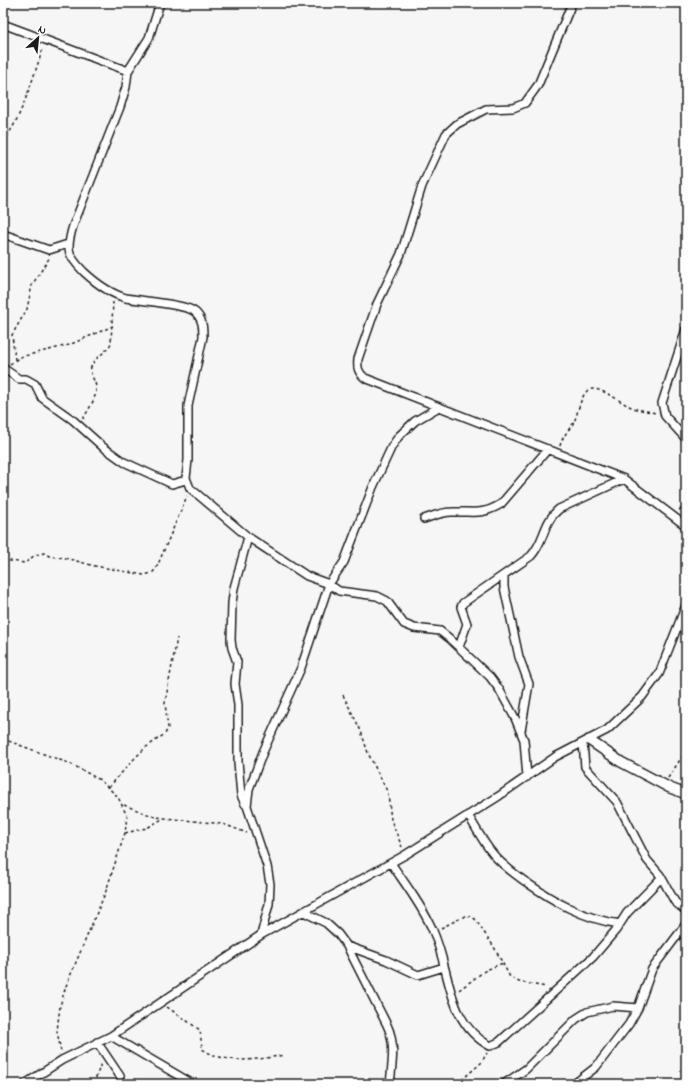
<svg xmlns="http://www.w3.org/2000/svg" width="689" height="1087" viewBox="0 0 689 1087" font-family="'Indie Flower',sans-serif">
  <rect width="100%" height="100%" fill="#f6f6f6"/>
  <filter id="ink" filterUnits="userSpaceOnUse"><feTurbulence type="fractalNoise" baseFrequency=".025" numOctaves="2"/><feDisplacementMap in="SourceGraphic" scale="8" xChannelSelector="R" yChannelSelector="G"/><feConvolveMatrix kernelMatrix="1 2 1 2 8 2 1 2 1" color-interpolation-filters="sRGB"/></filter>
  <g filter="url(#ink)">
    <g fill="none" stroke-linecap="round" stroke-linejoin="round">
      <g stroke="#1c1c1c" stroke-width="10">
        <path id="minor" d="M 160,3 L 149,38 L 128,71 L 126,87 L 120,107 L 73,226 C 66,249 67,255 84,272 C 96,283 111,294 126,298 C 141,301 187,304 195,312 C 203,319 203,328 203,337 L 188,406 L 188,460 L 186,478 L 190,488 L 248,537 L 307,576 L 329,584 L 339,591 L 377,596 L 387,601 L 404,624 L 414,628 L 440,631 L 449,638 L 490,677 L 499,689 L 515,718 L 524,740 L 527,777
          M 572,3 L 538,85 L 525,103 L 513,108 L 486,109 L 457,124 L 446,134 L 422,186 L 401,254 L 377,304 L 358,359 C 357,368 358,372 365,378 L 624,479 L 686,526
          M 3,24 L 128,71
          M 3,234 L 49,250 L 68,244
          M 686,329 L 662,403 L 665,416 L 686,439
          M 3,368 L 19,379 L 26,379 L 35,384 L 42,398 L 73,420 L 103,447 L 124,462 L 172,484 L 186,480
          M 424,519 C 433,516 442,512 452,512 C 473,511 481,516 501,504 L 548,449
          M 504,575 L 504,587 L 519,657 L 529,684 L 521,731
          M 459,647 L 467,624 L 461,607 L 463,603 L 531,556 C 545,541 543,522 559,509 L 624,479
          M 583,743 L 585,767 L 617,802 L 647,860 L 660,875 L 675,902 L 686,911
          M 245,804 L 241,795 L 238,762 L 238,705 L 235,684 L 237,662 L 232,648 L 231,640 L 232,603 L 234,588 L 248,537
          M 468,815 C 476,828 483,842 493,854 C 501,864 512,872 523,880 C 553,901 583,919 620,924
          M 391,863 C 405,884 423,907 433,931 C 451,971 446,1022 490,1046 L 499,1042 L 593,957 L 616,930 L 627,913 L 661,878
          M 304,912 L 326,923 L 338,934 L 347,946 L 387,1025 C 396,1043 392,1064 390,1084
          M 261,935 L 269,904 L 270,884 L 267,866 L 247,806 L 249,789 L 263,752 L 301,668 L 329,584 L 344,562 L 373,487 L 392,446 L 399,436 L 415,421 L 439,407
          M 347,946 L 386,960 L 418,975 L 444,967
          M 111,1036 L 193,1084
          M 97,1042 L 120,1076
          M 25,1084 L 62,1060 L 111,1036 L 261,935 L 405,855 L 499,796 L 555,757 L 607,730 L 642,697 L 659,674 L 686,605
          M 504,1084 L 526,1069 L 576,1019 L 587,1012 L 613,1006 L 638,1008
          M 574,1084 L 596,1067 L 629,1024 L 638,1008 L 652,969 L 686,924"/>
      </g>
      <g stroke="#1c1c1c" stroke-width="12">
        <path id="tertiary" d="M 589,740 L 621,762 L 670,788 L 686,794"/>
      </g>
      <path stroke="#1c1c1c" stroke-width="1.5" stroke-dasharray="3 3" stroke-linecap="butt" d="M 3,141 C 20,123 35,72 43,48
        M 15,360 L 12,335 L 27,309 L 32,285 L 50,257
        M 10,364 L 20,357 L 69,345 L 113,326
        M 83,419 C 88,410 97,398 96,387 C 95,379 89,375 91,367 C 95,356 107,353 111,343 L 113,302
        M 560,446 C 562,437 569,430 574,422 C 578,413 580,398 587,391 C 596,383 620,402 629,406 C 637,410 647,411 656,413
        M 679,510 L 686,506
        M 3,560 L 25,563 L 35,555 L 44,553 L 49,556 L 65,558 L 95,566 L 144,575 L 152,573 L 156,569 L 187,496
        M 682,638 L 686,640
        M 343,695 L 361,731 L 368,753 L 388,793 L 391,820 L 402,847
        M 3,739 L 71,764 L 100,780 L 118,797 L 127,816 L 125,833 L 106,891 L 66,986 L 60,1006 L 57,1031 L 61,1052
        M 668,778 L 686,751
        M 109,787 L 134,759 L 145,748 L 165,734 L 168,728 L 165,703 L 177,638
        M 124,805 L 155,817 L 223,824 L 247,833
        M 125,833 L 147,828 L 164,818
        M 441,928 L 465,916 L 470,916 L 475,919 L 494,947 L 510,977 L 519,982 L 546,987
        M 459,990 L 486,970 L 503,963
        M 167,1007 L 200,1030 L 202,1049 C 227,1065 257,1060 284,1055
        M 94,1084 L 101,1063
        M 457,1084 L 481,1063 L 487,1053"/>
      <use href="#minor" stroke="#fff" stroke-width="7"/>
      <use href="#tertiary" stroke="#fff" stroke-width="9"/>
    </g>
  </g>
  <rect width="689" height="1087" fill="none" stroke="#fff" stroke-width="16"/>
  <rect x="8" y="8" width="673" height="1071" fill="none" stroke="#1c1c1c" stroke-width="1.5" filter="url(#ink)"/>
  <g transform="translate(38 38) rotate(27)" stroke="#ffffff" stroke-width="3" paint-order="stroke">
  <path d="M0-3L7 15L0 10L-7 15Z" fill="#1c1c1c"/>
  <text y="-6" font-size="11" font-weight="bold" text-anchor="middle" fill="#1c1c1c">N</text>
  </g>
</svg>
